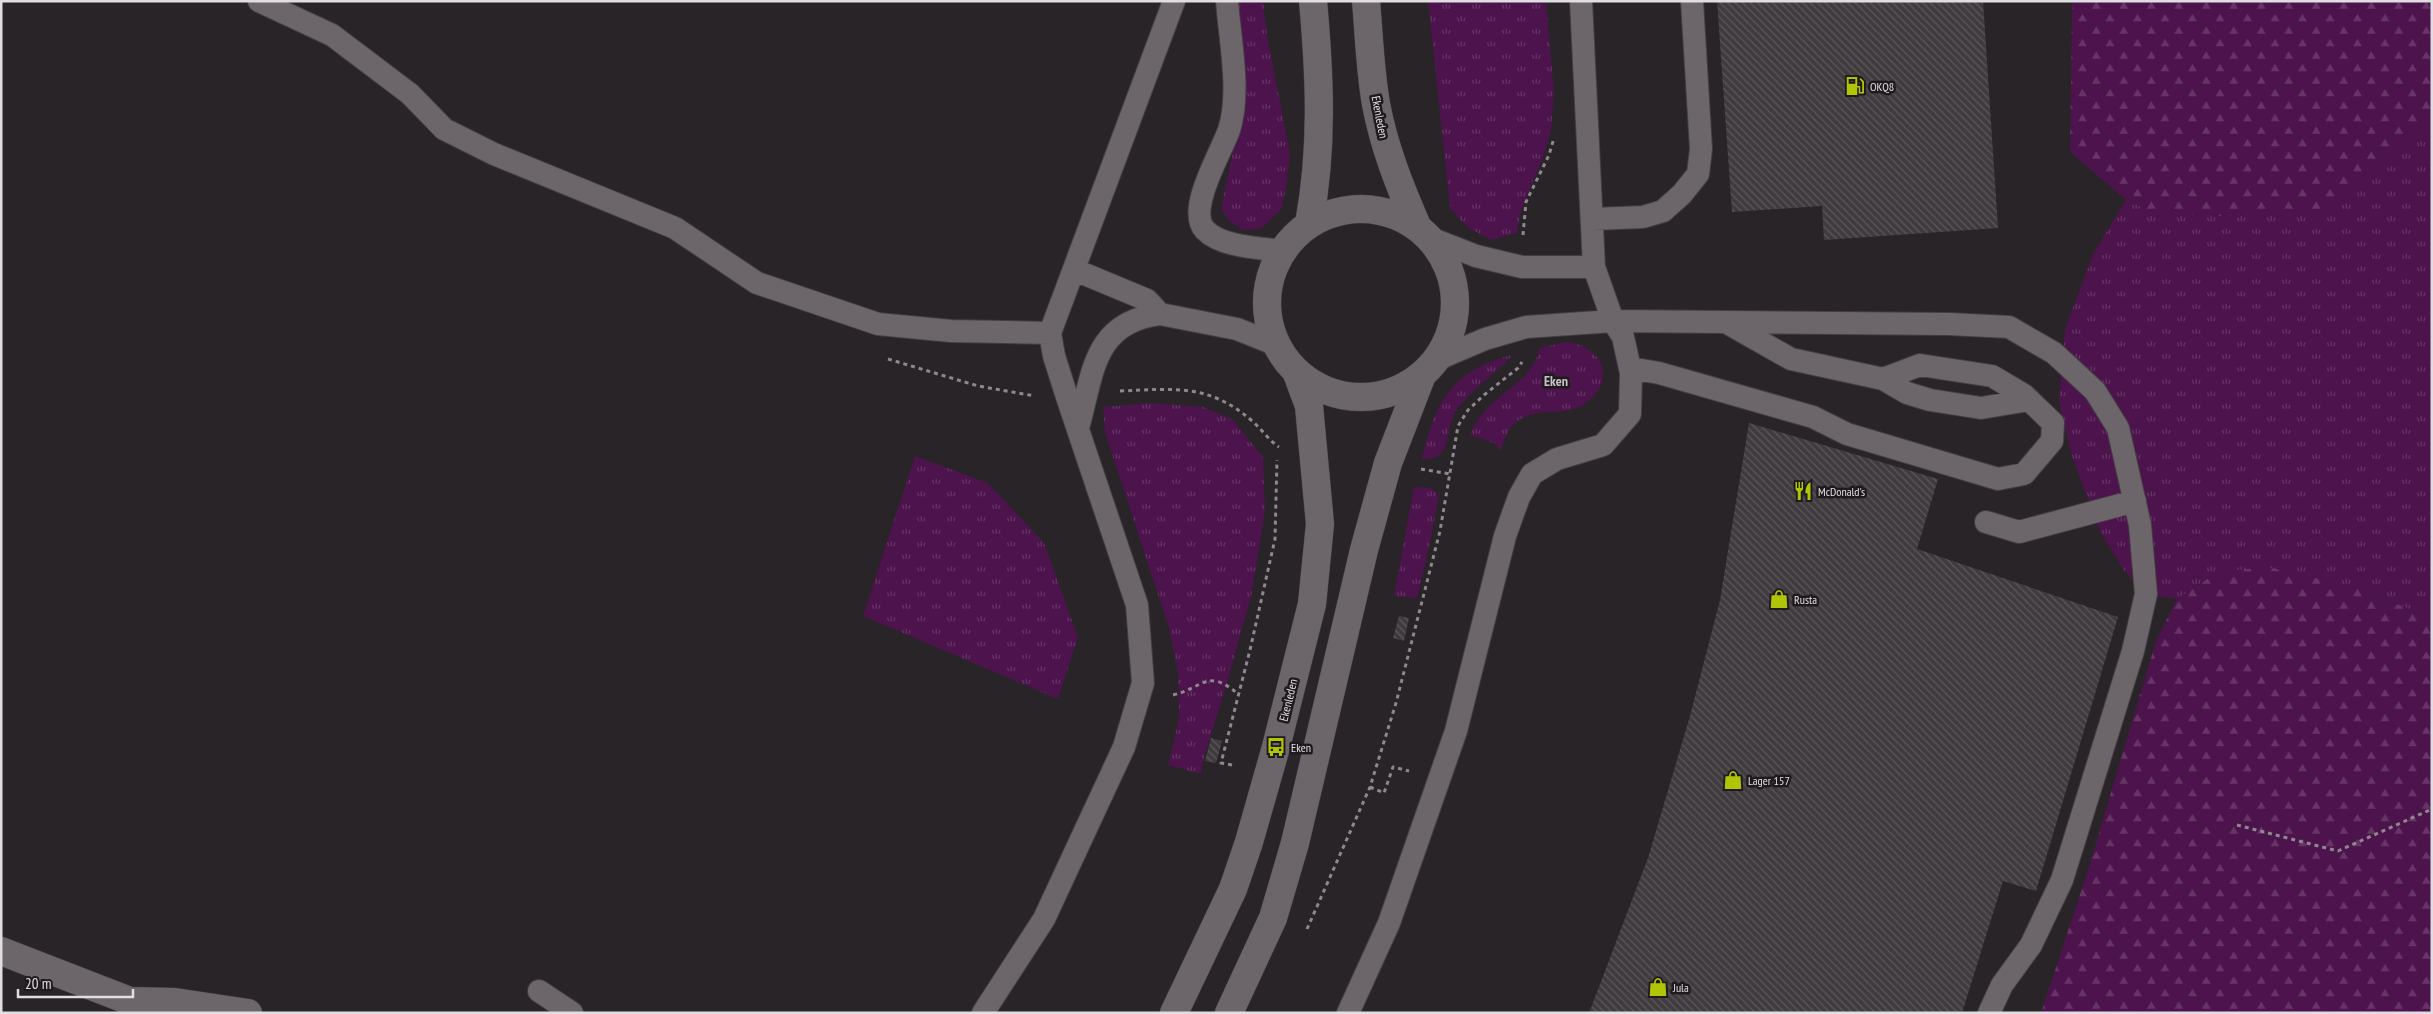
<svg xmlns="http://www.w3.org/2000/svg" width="2433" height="1014" viewBox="0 0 2433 1014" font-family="'PT Sans Narrow',sans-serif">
  <defs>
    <pattern id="grass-tufts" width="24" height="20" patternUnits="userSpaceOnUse" patternTransform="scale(1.25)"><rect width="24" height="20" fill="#4c134c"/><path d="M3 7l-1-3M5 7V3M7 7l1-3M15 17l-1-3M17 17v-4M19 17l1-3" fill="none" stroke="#663566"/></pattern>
    <pattern id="forest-firs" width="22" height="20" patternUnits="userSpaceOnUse" patternTransform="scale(1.25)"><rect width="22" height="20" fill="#4c134c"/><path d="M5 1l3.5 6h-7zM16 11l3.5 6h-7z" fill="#663566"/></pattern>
    <pattern id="building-back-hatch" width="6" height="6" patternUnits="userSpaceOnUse" patternTransform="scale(1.25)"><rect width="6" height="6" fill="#403b3f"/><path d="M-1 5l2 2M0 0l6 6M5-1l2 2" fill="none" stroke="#5b575a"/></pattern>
  </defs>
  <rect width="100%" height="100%" fill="#282428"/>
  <path fill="url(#grass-tufts)" d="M 1237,1 L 1263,1 L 1267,35 L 1290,154 L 1286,188 L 1281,210 L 1260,229 L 1243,230 L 1229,221 L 1221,209 L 1244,96 Z
    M 1428,1 L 1546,1 L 1554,91 L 1551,130 L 1544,155 L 1521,210 L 1517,233 L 1491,240 L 1467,227 L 1450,208 Z
    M 2432,122 L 2432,618 L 2354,587 L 2218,572 L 2177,599 L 2146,594 L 2124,570 L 2100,532 L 2072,456 L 2059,402 L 2065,329 L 2093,254 L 2126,200 L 2155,213 L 2359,179 L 2419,128 Z
    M 1567,342 C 1593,345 1615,368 1596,393 C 1575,421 1549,406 1525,417 C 1510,423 1506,435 1501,450 L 1497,448 L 1497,444 L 1470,435 C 1484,394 1534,386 1539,348 Z
    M 1512,355 C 1495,376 1470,389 1455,413 C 1443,433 1454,461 1422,459 C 1437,400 1449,372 1512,355 Z
    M 1151,403 L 1203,407 L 1232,419 L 1263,457 L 1265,512 L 1251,597 L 1228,679 L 1203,761 L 1201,774 L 1168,765 L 1179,719 L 1178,672 L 1169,628 L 1105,432 L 1103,407 Z
    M 915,456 L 988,483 L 1044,543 L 1078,637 L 1058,699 L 863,616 Z
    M 1414,487 L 1432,488 L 1439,495 L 1430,543 L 1417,598 L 1394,596 Z"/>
  <path fill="url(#forest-firs)" d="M 2072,1 L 2432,1 L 2432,122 L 2419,128 L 2359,179 L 2318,211 L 2220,216 L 2155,213 L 2126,200 L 2070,152 Z
    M 2267,567 L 2354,587 L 2432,618 L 2432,1013 L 2041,1013 L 2088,870 L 2156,641 L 2177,599 L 2218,572 Z"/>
  <path fill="url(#building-back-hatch)" d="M 1717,1 L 1983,1 L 1998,228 L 1824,240 L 1822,206 L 1732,212 Z
    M 1749,423 L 1938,479 L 1917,549 L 2118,617 L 2036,891 L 2003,881 L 1962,1013 L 1589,1013 L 1648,858 L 1690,716 L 1720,600 Z
    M 1399,616 L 1409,618 L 1404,641 L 1393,638 Z
    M 1211,738 L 1222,741 L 1216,763 L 1205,761 Z"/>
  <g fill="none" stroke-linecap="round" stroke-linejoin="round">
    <g stroke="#433f43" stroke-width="24">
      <path id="service" d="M 259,1 L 332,35 L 410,94 L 444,129 L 494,154 L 675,228 L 757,283 L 878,324 L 951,331 L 1050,333
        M 1227,1 C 1230,41 1241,93 1229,130 C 1221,153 1186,210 1205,230 C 1221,247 1260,248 1282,251
        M 1593,219 L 1643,217 L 1663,211 L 1682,194 L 1698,174 L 1701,149 L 1692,1
        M 1430,238 L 1476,256 L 1522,267 L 1594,267
        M 1075,270 L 1147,300 L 1160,314
        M 1436,360 L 1485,339 L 1526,327 L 1613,321 L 1949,324 L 2009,327 L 2054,353 L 2095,391 L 2118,428 L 2140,525 L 2146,594 L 2133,651 L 2062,880 L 2031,945 L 2002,985 L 1989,1013
        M 1630,368 L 1659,373 L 1813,417 L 1847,434 L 1998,479 L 2024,474 L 2052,441 L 2053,423 L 2024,395 L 1992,376 L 1920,365 L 1883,379 L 1791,359 L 1729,324
        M 1883,379 L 1907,393 L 1930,400 L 1981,408 L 2029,400
        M 1078,428 C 1093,376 1092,322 1160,314 L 1237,329 L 1277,345
        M 1986,522 L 2019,532 L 2135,501
        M 539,991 L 572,1013
        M 983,1013 L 1044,919 L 1124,747 L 1143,683 L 1137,605 L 1067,397 L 1054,356 L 1050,333 L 1174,1
        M 1348,1013 L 1389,923 L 1456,731 L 1505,536 L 1519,497 L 1532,474 L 1557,459 L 1603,445 L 1630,414 L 1631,373 L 1623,337 L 1613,321 L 1594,267 L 1581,1"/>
    </g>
    <g stroke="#433f43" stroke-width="29">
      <path id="tertiary" d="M 1366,1 C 1369,35 1370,70 1376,104 C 1384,147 1400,187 1417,226
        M1267 303a94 94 0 1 1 188 0a94 94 0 1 1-188 0Z
        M 1309,224 C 1323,148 1320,78 1313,1
        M 1,951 L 130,1001 L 145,1013
        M 130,1001 L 175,1002 L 248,1013
        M 1174,1013 L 1233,889 L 1249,842 L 1276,747 L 1312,604 L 1320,524 L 1309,406 L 1296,371
        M 1229,1013 L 1273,918 L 1295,843 L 1364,550 L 1388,463 L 1422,375"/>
    </g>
    <path stroke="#8d898d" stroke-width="3" stroke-dasharray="4 4" stroke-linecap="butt" d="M 1523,235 L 1526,202 L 1549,155 L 1554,138
      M 888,359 L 978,386 L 1035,396
      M 1120,391 C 1173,389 1208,383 1251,420 C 1261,428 1268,440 1279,447
      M 1421,469 L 1450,474
      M 1173,695 C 1203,688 1207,668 1237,693
      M 1232,765 L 1221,763 L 1250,650 L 1275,539 L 1277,460
      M 1370,787 L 1384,793 L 1393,767 L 1409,771
      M 2237,825 L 2338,851 L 2432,809
      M 1307,929 L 1370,787 L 1396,703 L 1440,531 L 1458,426 L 1468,410 L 1484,395 L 1518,368 L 1522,362"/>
    <use href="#service" stroke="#6c666b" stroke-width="22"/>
    <use href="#tertiary" stroke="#6c666b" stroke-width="28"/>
  </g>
  <defs>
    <g id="fuel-bare" transform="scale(1.5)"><path d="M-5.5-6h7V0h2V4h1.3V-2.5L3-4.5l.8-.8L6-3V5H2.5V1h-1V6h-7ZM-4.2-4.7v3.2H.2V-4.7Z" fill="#afc506" stroke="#1f1a1e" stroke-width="2.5" paint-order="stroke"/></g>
    <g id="restaurant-bare" transform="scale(1.5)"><path d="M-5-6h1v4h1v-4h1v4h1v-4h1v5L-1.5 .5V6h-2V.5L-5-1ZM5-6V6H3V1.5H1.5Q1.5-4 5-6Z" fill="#afc506" stroke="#1f1a1e" stroke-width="2.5" paint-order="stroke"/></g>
    <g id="shop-bare" transform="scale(1.5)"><path d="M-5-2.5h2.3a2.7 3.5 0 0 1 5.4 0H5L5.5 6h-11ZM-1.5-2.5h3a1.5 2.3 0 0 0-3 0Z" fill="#afc506" stroke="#1f1a1e" stroke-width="2.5" paint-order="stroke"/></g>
    <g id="bus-bare" transform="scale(1.5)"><path d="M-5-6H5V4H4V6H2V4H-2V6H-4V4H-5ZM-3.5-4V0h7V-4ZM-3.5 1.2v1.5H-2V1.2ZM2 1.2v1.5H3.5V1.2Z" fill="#afc506" stroke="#1f1a1e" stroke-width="2.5" paint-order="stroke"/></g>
  </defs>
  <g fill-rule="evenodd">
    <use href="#fuel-bare" x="1855" y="86"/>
    <use href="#restaurant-bare" x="1803" y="491"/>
    <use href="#shop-bare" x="1779" y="599"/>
    <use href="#bus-bare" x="1276" y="747"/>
    <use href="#shop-bare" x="1733" y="780"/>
    <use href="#shop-bare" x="1658" y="987"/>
  </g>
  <g text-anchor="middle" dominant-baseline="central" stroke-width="5" stroke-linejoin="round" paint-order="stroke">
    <g font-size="12" fill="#e1dee1" stroke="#1f1a1e" text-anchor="start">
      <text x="1870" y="86">OKQ8</text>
      <text x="1818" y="491">McDonald's</text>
      <text x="1794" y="599">Rusta</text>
      <text x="1291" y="747">Eken</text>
      <text x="1748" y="780">Lager 157</text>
      <text x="1673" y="987">Jula</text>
    </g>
    <g font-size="12" fill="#e1dee1" stroke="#1f1a1e">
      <text transform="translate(1380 117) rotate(79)">Ekenleden</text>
      <text transform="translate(1288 700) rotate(-76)">Ekenleden</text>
    </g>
    <g font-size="14" font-weight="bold" fill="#c9c3c9" stroke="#1f1a1e">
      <text x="1556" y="381">Eken</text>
    </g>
  </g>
  <rect width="2433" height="1014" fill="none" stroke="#e1dee1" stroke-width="5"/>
  <path d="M18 989v8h115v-8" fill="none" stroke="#e1dee1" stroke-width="2.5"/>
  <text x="25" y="989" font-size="15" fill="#e1dee1" stroke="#1f1a1e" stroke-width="4" paint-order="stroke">20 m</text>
</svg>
